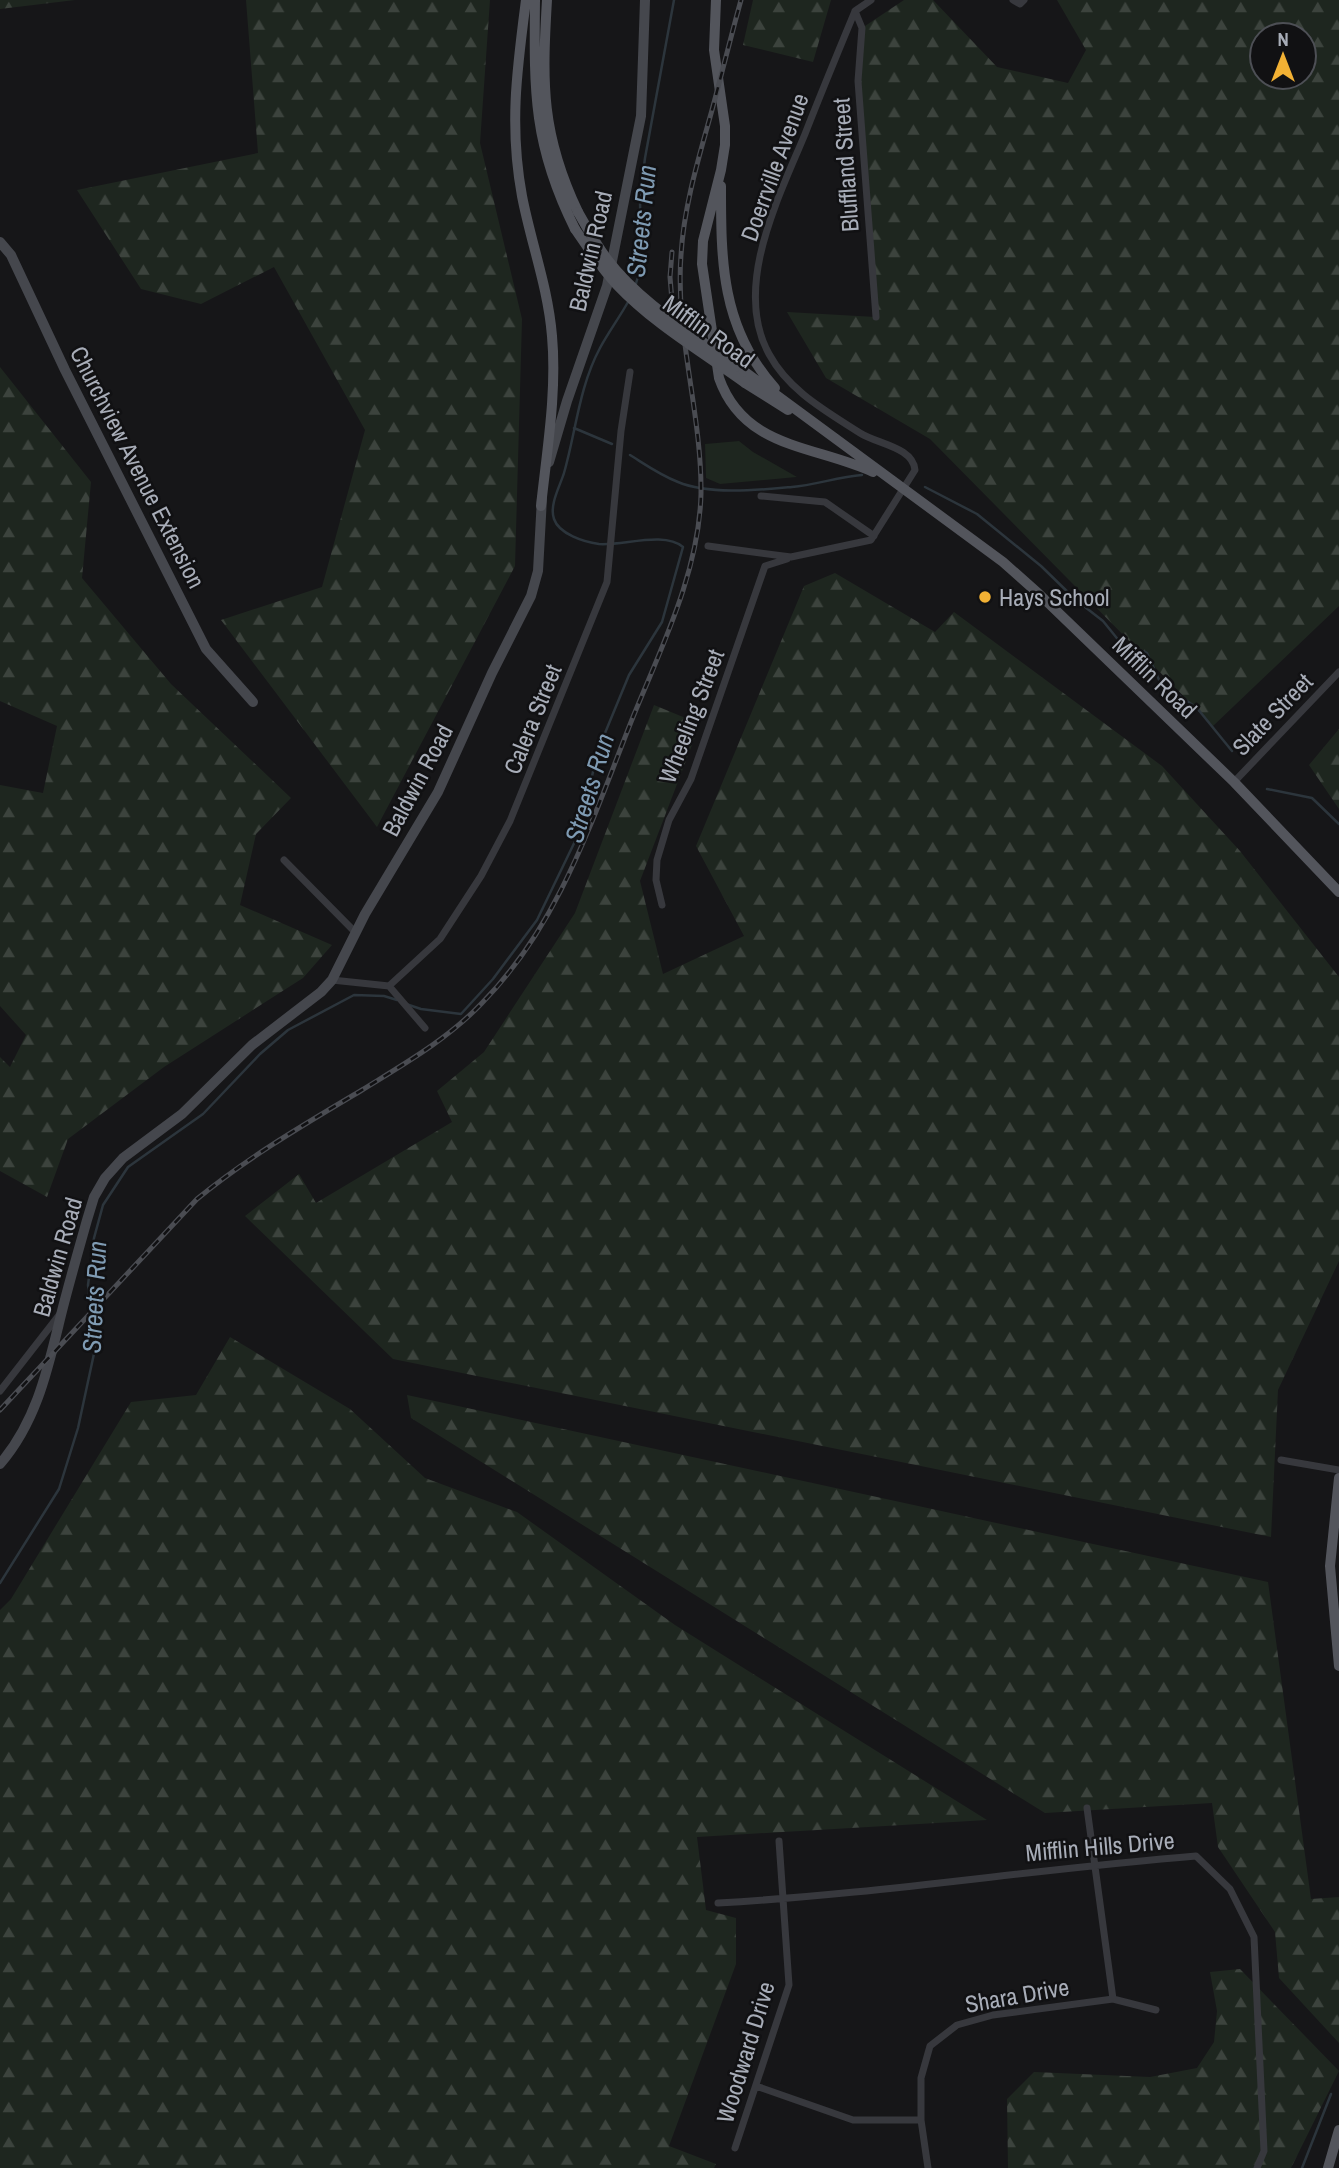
<svg xmlns="http://www.w3.org/2000/svg" width="1339" height="2168" viewBox="0 0 1339 2168" font-family="'Archivo Narrow',sans-serif">
  <defs>
    <pattern id="forest-firs" width="22" height="20" patternUnits="userSpaceOnUse" patternTransform="scale(1.75)"><rect width="22" height="20" fill="#1e261f"/><path d="M5 1l3.5 6h-7zM16 11l3.5 6h-7z" fill="#3c433d"/></pattern>
  </defs>
  <rect width="100%" height="100%" fill="#161618"/>
  <path fill="url(#forest-firs)" fill-rule="evenodd" d="M 0,0 L 75,0 L 0,9 Z
    M 246,0 L 490,0 L 480,143 L 522,319 L 515,566 L 377,827 L 221,620 L 322,587 L 365,430 L 274,267 L 201,304 L 141,289 L 77,190 L 258,153 Z
    M 753,0 L 831,0 L 813,62 L 743,45 Z
    M 904,0 L 933,0 L 997,67 L 1068,83 L 1086,50 L 1057,0 L 1339,0 L 1339,606 L 1213,726 L 930,439 L 826,378 L 787,312 L 875,317 L 858,81 L 862,28 ZM 1262,35 L 1304,35 L 1304,77 L 1262,77 Z
    M 0,367 L 91,482 L 82,578 L 171,684 L 291,798 L 256,834 L 240,905 L 332,945 L 303,978 L 164,1067 L 68,1139 L 47,1197 L 0,1171 L 0,1057 L 10,1067 L 26,1035 L 0,1006 L 0,785 L 43,793 L 57,726 L 0,701 Z
    M 835,573 L 935,632 L 954,612 L 1162,766 L 1240,851 L 1339,977 L 1339,1261 L 1278,1390 L 1271,1537 L 393,1359 L 245,1216 L 299,1174 L 316,1203 L 452,1122 L 437,1091 L 484,1052 L 575,913 L 654,705 L 700,724 L 640,881 L 663,974 L 744,936 L 696,846 L 804,586 Z
    M 1339,729 L 1339,809 L 1309,765 Z
    M 230,1337 L 350,1409 L 425,1478 L 517,1512 L 675,1625 L 987,1820 L 697,1837 L 706,1910 L 736,1918 L 736,1964 L 669,2146 L 716,2164 L 714,2168 L 0,2168 L 0,1610 L 11,1599 L 131,1402 L 196,1395 Z
    M 407,1395 L 1268,1582 L 1311,1899 L 1339,1897 L 1339,2043 L 1279,1978 L 1275,1932 L 1218,1847 L 1212,1803 L 1045,1813 L 411,1418 Z
    M 1240,1969 L 1339,2071 L 1291,2168 L 1008,2168 L 1007,2099 L 1034,2072 L 1150,2077 L 1197,2068 L 1214,2042 L 1217,2011 L 1210,1972 Z"/>
  <path fill="#1e261f" d="M 739,441 L 753,452 L 797,477 L 720,484 L 706,478 L 705,444 Z"/>
  <g fill="none" stroke-linecap="round" stroke-linejoin="round">
    <path stroke="#2c353c" stroke-width="2.5" d="M 635,287 L 641,266 L 640,199 L 645,158 L 674,0
      M 574,428 L 612,444
      M 630,455 C 646,465 660,475 678,482 C 709,495 758,490 792,487 C 815,485 838,477 862,475
      M 925,487 L 977,514 L 1041,566 L 1076,600 L 1103,621 L 1120,642 L 1147,653 L 1160,682 L 1197,708 L 1232,751
      M 1267,789 L 1312,798 L 1339,824
      M 406,1004 L 421,1009 L 461,1014 L 493,979 L 537,920 L 579,833 L 598,750 L 629,675 L 662,622 L 683,547 C 664,531 623,546 599,544 C 584,542 559,534 554,519 C 549,505 560,486 564,473 C 576,431 579,387 600,348 C 608,333 619,318 628,302
      M 0,1583 L 59,1489 L 78,1428 L 95,1349 L 88,1285 L 94,1238 L 103,1205 L 128,1167 L 203,1114 L 260,1054 L 288,1030 L 354,995 L 384,996 L 397,1000
      M 1302,2168 L 1331,2094"/>
    <path stroke="#37383d" stroke-width="7" d="M 1013,0 L 1020,4 L 1024,0
      M 855,11 L 862,28 L 858,81 L 876,317
      M 761,496 L 825,502 L 874,536
      M 708,546 L 791,557 L 871,540 L 915,470 C 913,447 877,444 860,433 C 826,411 789,391 769,354 C 732,287 779,197 805,134 C 821,93 838,52 855,11 L 871,0
      M 1234,782 L 1339,672
      M 284,860 L 355,932
      M 662,905 L 656,880 L 657,860 L 669,820 L 691,779 L 765,566 L 787,559
      M 332,980 L 389,986 L 440,939 L 481,876 L 510,821 L 607,582 L 621,431 L 630,372
      M 389,986 L 425,1028
      M 0,1391 L 60,1314
      M 1281,1460 L 1339,1470
      M 1087,1808 L 1113,1999
      M 718,1903 C 878,1894 1036,1869 1196,1856 L 1230,1889 L 1254,1937 L 1264,2151 L 1257,2168
      M 756,2086 L 853,2120 L 921,2120
      M 735,2148 L 789,1985 L 779,1841
      M 928,2168 L 921,2120 L 921,2078 L 930,2046 L 957,2025 L 993,2015 L 1113,1999 L 1156,2010"/>
    <path stroke="#45474d" stroke-width="10" d="M 0,242 L 11,255 L 65,370 L 206,649 L 253,702
      M 549,462 L 567,401 L 607,286 L 641,116 L 645,0
      M 0,1464 C 37,1421 48,1368 61,1315 C 69,1283 78,1252 87,1220 L 94,1197 L 105,1178 L 123,1158 L 182,1114 L 252,1045 L 321,992 L 332,980 L 365,914 L 438,792 L 492,673 L 531,596 L 538,571 L 542,498"/>
    <path stroke="#53555c" stroke-width="10" d="M 526,0 C 517,69 509,126 522,196 C 531,243 548,287 552,336 C 557,392 547,450 541,506
      M 535,0 C 534,91 533,145 575,229
      M 547,0 C 542,84 541,134 578,212
      M 716,0 L 714,50 L 725,126 L 725,145 L 721,170 L 703,241 L 702,264 L 719,378 C 744,449 814,445 873,472
      M 721,186 C 721,261 721,328 775,388
      M 737,366 L 1003,562 L 1039,594 L 1234,782 L 1339,892
      M 745,383 L 788,410
      M 1339,1478 L 1330,1566 L 1339,1666
      M 1328,2168 L 1339,2130"/>
    <g stroke="#4a4c52" stroke-width="5">
      <path id="rail" d="M 672,252 L 670,277 L 672,301
        M 0,1410 L 197,1199 C 248,1157 305,1124 362,1090 C 404,1064 448,1039 482,1003 C 560,924 593,817 633,717 C 662,646 699,572 701,494 C 702,414 675,335 681,255 C 684,205 699,157 712,110 C 722,73 731,36 741,0"/>
    </g>
    <use href="#rail" stroke="#111113" stroke-width="2.5" stroke-dasharray="8" stroke-linecap="butt"/>
    <path stroke="#53555c" stroke-width="10" d="M 578,212 C 587,228 596,244 607,259 C 640,303 692,333 737,366
      M 575,229 C 588,248 601,268 617,285 C 654,324 702,352 745,383"/>
  </g>
  <circle fill="#f2b134" stroke="#111113" stroke-width="2.5" cx="985" cy="597" r="7"/>
  <g text-anchor="middle" dominant-baseline="central" stroke-width="5" stroke-linejoin="round" paint-order="stroke">
    <g font-size="24" fill="#a8adb8" stroke="#111113">
      <text transform="translate(845 165) rotate(-94)">Bluffland Street</text>
      <text transform="translate(774 167) rotate(-70)">Doerrville Avenue</text>
      <text transform="translate(590 251) rotate(-77)">Baldwin Road</text>
      <text transform="translate(709 331) rotate(36)">Mifflin Road</text>
      <text transform="translate(138 467) rotate(63)">Churchview Avenue Extension</text>
      <text transform="translate(1155 677) rotate(44)">Mifflin Road</text>
      <text transform="translate(1272 714) rotate(-46)">Slate Street</text>
      <text transform="translate(691 716) rotate(-69)">Wheeling Street</text>
      <text transform="translate(532 719) rotate(-68)">Calera Street</text>
      <text transform="translate(417 780) rotate(-62)">Baldwin Road</text>
      <text transform="translate(57 1257) rotate(-74)">Baldwin Road</text>
      <text transform="translate(1100 1846) rotate(-5)">Mifflin Hills Drive</text>
      <text transform="translate(1017 1995) rotate(-10)">Shara Drive</text>
      <text transform="translate(745 2052) rotate(-73)">Woodward Drive</text>
    </g>
    <g font-size="24" fill="#a8adb8" stroke="#111113" text-anchor="start">
      <text x="999" y="597">Hays School</text>
    </g>
    <g font-size="26" font-style="italic" fill="#7f9bb3" stroke="#111113">
      <text transform="translate(641 221) rotate(-84)">Streets Run</text>
      <text transform="translate(589 788) rotate(-73)">Streets Run</text>
      <text transform="translate(94 1297) rotate(-87)">Streets Run</text>
    </g>
  </g>
  <g transform="translate(1283 56)"><circle r="33" fill="#111113" stroke="#4d4f55" stroke-width="2"/>
  <path d="M0-5L12 26L0 18L-12 26Z" fill="#f2b134"/>
  <text y="-10" font-size="19" font-weight="bold" text-anchor="middle" fill="#a8adb8">N</text>
  </g>
</svg>
